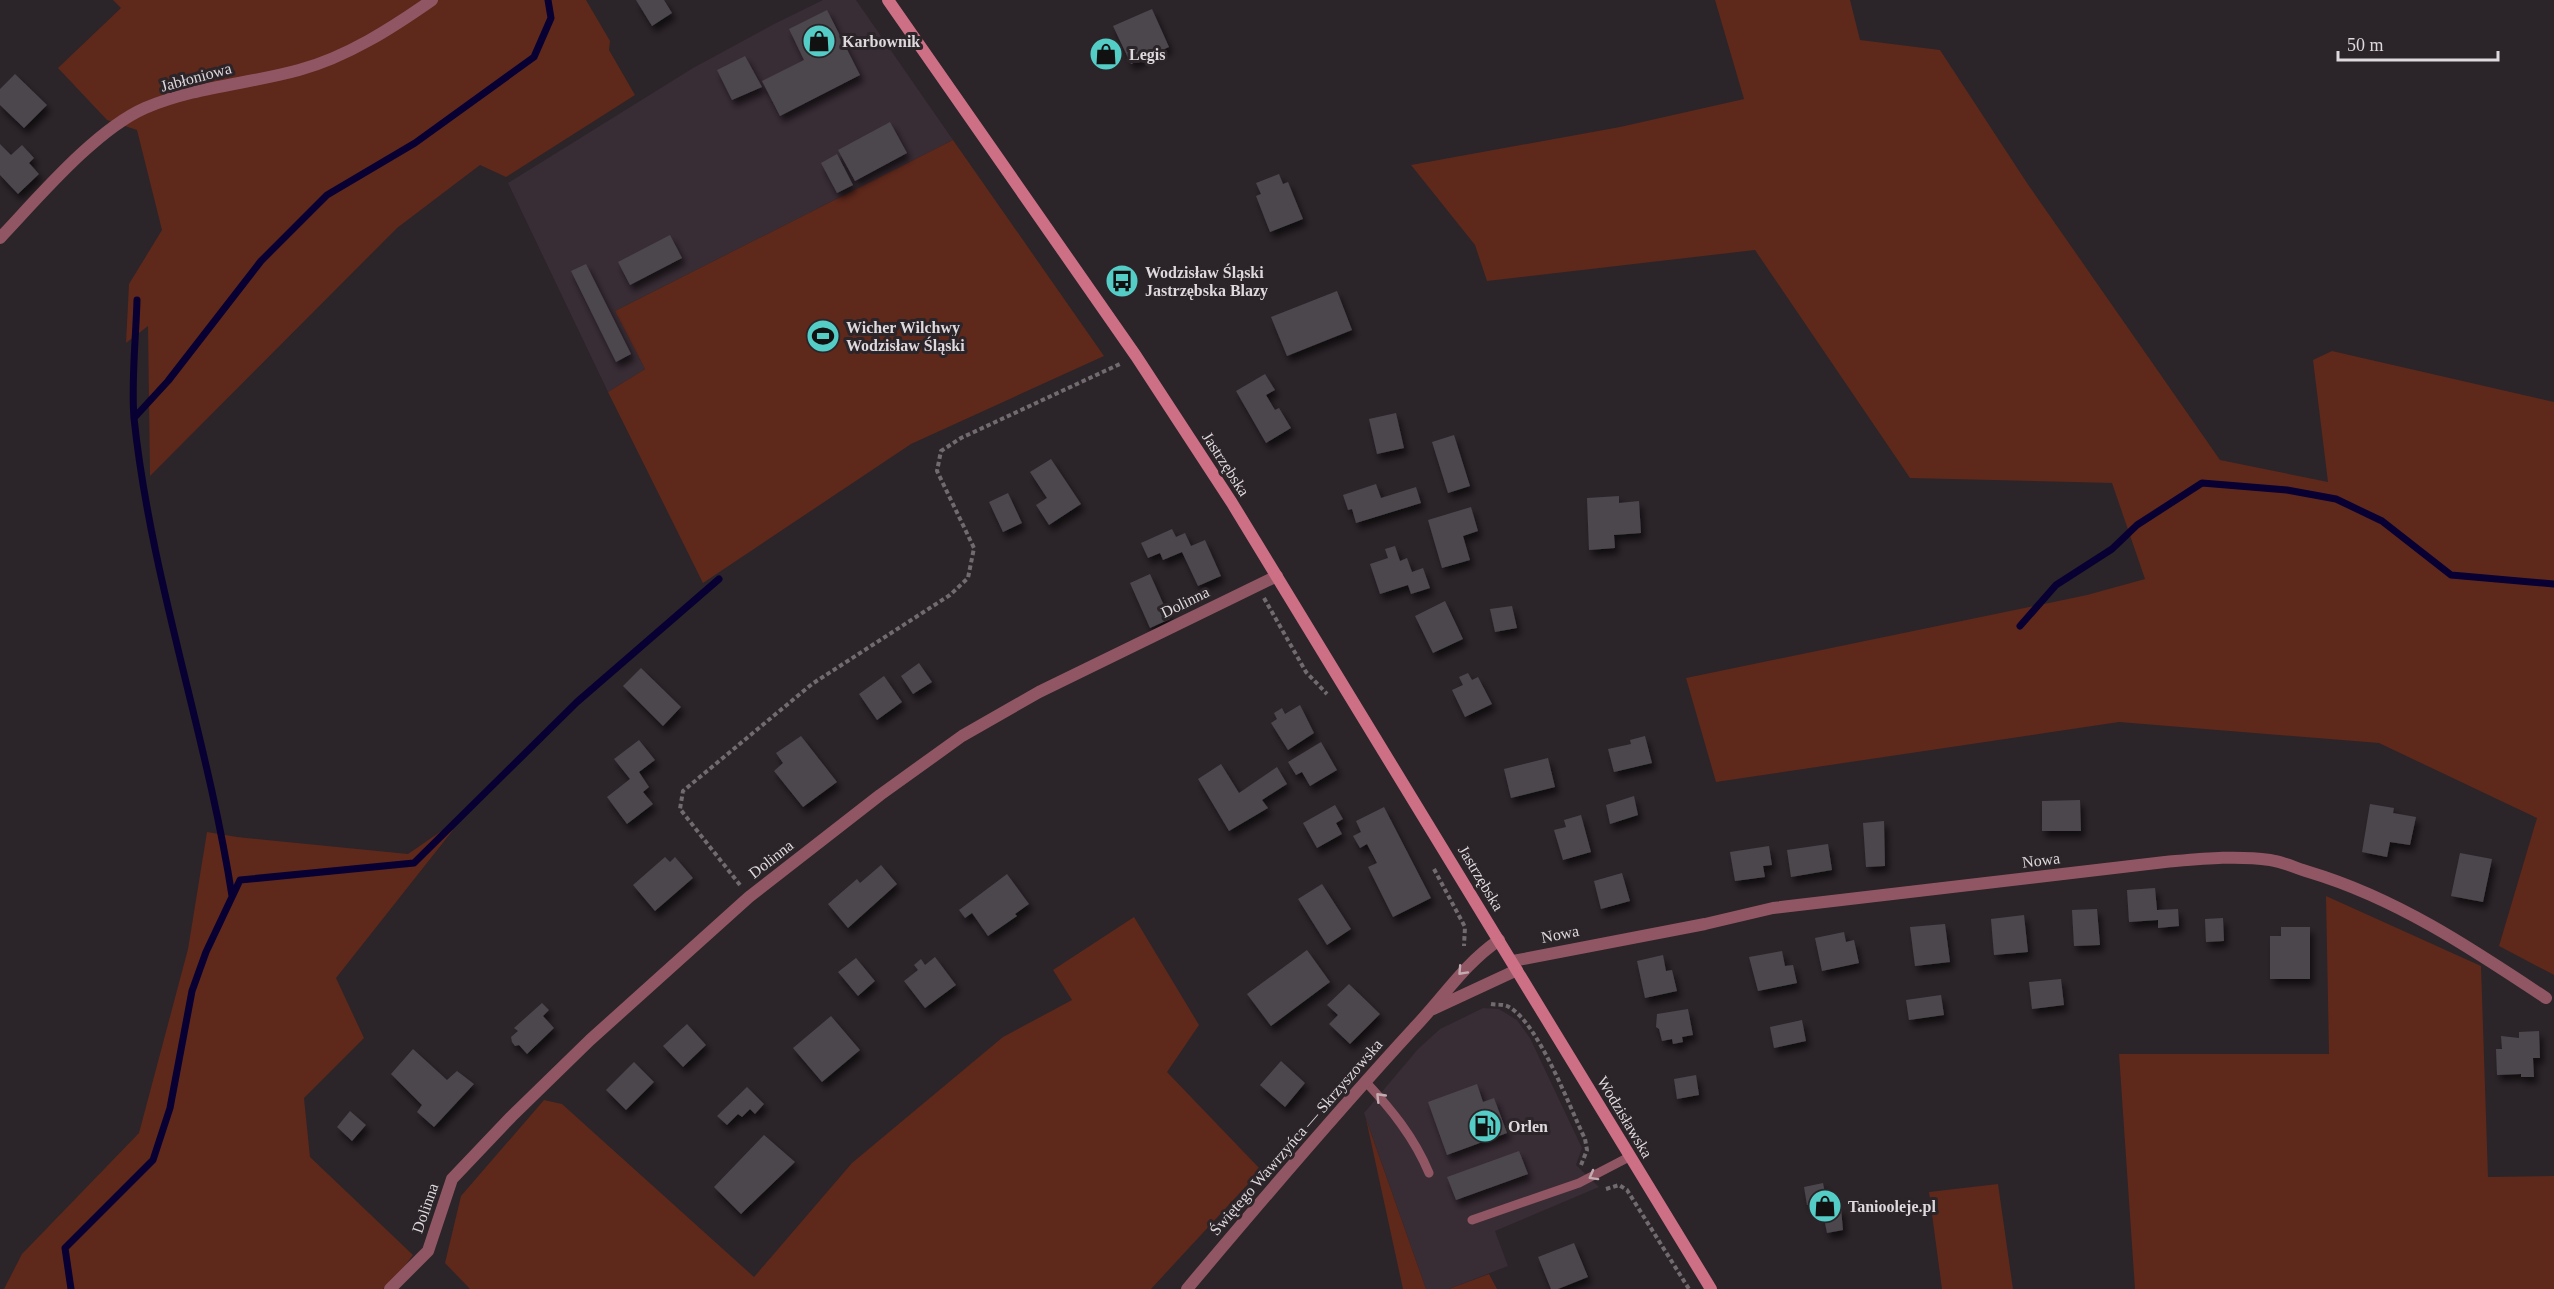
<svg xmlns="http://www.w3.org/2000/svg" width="2554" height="1289" viewBox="0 0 2554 1289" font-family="Georgia,serif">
  <defs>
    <filter id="shadow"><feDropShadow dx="3.5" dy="6" stdDeviation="3" flood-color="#0009"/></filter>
  </defs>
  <rect width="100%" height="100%" fill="#2b2429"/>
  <path fill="#382c35" d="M 823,0 L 856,0 L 953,140 L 615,311 L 645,369 L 608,392 L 508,183 L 693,68 L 774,24 Z
    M 1483,1008 L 1499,1009 L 1517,1020 L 1530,1038 L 1582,1148 L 1576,1165 L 1599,1187 L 1495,1231 L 1508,1266 L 1449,1289 L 1426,1289 L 1364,1113 L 1418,1049 L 1440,1029 Z"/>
  <path fill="#5e281b" d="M 113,0 L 586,0 L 610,41 L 609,50 L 635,95 L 506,177 L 480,165 L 397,228 L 150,476 L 148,326 L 126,343 L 129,284 L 162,230 L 137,130 L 107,120 L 58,68 L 121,8 Z
    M 1715,0 L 1850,0 L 1860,40 L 1940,50 L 2027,183 L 2220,460 L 2328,482 L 2313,360 L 2332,351 L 2554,402 L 2554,975 L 2499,946 L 2537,818 L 2379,743 L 2119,722 L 1716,782 L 1686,678 L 2087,595 L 2145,579 L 2112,483 L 1910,478 L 1755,250 L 1487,281 L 1475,245 L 1411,165 L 1620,127 L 1744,99 Z
    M 953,140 L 1104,356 L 911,444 L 703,583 L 608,392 L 645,369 L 615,311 Z
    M 443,830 L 453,830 L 336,978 L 364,1038 L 304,1098 L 310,1157 L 413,1255 L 404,1267 L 383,1289 L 4,1289 L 22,1254 L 139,1133 L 188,949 L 207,832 L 237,837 L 408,854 Z
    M 2326,896 L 2481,966 L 2488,1177 L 2554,1176 L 2554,1289 L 2135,1289 L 2119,1054 L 2329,1054 Z
    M 1134,917 L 1199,1025 L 1167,1072 L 1261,1170 L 1151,1289 L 470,1289 L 445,1263 L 461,1196 L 544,1100 L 562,1104 L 754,1277 L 852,1163 L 1003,1037 L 1072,1000 L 1053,970 Z
    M 1366,1119 L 1426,1289 L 1403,1289 Z
    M 1998,1184 L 2013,1289 L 1942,1289 L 1929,1192 Z
    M 1489,1274 L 1497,1289 L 1449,1289 Z"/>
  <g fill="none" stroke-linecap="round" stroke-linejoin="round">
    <path stroke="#080032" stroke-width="7" d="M 137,300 C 136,337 131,382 134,418 C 151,580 207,735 232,896
      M 134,418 L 168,381 L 261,261 L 327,195 L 415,143 L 534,57 L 551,18 L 548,0
      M 2020,626 L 2056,585 L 2112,549 L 2137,525 L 2202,483 L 2287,490 L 2336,499 L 2382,521 L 2451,575 L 2554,584
      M 71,1289 L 65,1248 L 153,1160 L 170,1108 L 192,991 L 206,952 L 240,880 L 414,863 L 577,702 L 719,579"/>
  </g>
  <path fill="#4b474e" filter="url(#shadow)" d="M 636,0 L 664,0 L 672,13 L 652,26 Z
    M 1152,9 L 1169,47 L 1131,64 L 1113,26 Z
    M 827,10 L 860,75 L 780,116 L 762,81 L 804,60 L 789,29 Z
    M 745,56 L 762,87 L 732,100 L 717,70 Z
    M 15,74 L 47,105 L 24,128 L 0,105 L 0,89 Z
    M 890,122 L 907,153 L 855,181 L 838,150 Z
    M 0,144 L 11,155 L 22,145 L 34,158 L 29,163 L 39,174 L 18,194 L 0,175 Z
    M 837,154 L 853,185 L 837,193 L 821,163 Z
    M 1279,174 L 1283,184 L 1288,182 L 1303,219 L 1270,232 L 1256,196 L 1261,194 L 1256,183 Z
    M 670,235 L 682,258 L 630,285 L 618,262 Z
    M 586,264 L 631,354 L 616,362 L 571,271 Z
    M 1337,291 L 1352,330 L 1287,356 L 1271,317 Z
    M 1265,374 L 1275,390 L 1266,395 L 1275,410 L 1279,408 L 1291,428 L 1266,443 L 1236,391 Z
    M 1396,413 L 1404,448 L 1377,454 L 1369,419 Z
    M 1454,435 L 1470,486 L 1448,493 L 1432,442 Z
    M 1051,459 L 1081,504 L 1049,525 L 1036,505 L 1047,498 L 1030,472 Z
    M 1376,484 L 1381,498 L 1416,487 L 1421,503 L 1356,523 L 1352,509 L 1348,510 L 1343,495 Z
    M 1008,493 L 1022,523 L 1003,532 L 989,502 Z
    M 1619,496 L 1619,503 L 1639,501 L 1641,533 L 1614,535 L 1615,548 L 1589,550 L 1587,498 Z
    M 1471,507 L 1478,531 L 1463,536 L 1470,560 L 1442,568 L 1428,520 Z
    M 1172,529 L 1176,537 L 1185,533 L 1191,546 L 1205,540 L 1221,576 L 1198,586 L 1182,552 L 1163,560 L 1160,553 L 1148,558 L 1141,543 Z
    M 1395,546 L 1400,561 L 1407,558 L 1412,572 L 1423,568 L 1430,588 L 1411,594 L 1408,585 L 1380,594 L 1370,564 L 1388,558 L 1385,549 Z
    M 1150,574 L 1170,619 L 1150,628 L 1130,583 Z
    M 1445,601 L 1463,639 L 1433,653 L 1415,616 Z
    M 1512,606 L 1517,628 L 1495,632 L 1490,609 Z
    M 919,663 L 932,682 L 913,694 L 901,676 Z
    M 641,668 L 681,707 L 663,726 L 623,686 Z
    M 1468,673 L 1472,680 L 1478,677 L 1492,704 L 1465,717 L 1452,690 L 1463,685 L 1459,677 Z
    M 884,676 L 902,702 L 877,720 L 859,694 Z
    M 1300,705 L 1314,733 L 1288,750 L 1271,723 L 1277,719 L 1274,713 L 1282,708 L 1285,714 Z
    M 801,736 L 837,782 L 803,807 L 774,771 L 783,763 L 776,753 Z
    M 1645,736 L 1652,763 L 1614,772 L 1608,749 L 1631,744 L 1630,740 Z
    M 639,740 L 655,760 L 639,772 L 649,787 L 643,792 L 653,804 L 627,824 L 607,797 L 630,779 L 614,759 Z
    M 1321,742 L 1337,770 L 1310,786 L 1302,772 L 1296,775 L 1288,762 Z
    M 1548,758 L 1555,787 L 1511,798 L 1504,769 Z
    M 1221,764 L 1239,793 L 1277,767 L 1287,784 L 1262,800 L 1268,808 L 1229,831 L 1198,779 Z
    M 1634,796 L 1638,815 L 1610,824 L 1606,805 Z
    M 2080,800 L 2081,831 L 2042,831 L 2042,801 Z
    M 2370,804 L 2394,808 L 2393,813 L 2416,817 L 2410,845 L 2390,842 L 2387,857 L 2362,852 Z
    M 1335,805 L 1343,819 L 1336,823 L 1342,834 L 1317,848 L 1303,823 Z
    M 1384,807 L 1431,898 L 1393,917 L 1368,867 L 1377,863 L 1367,844 L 1360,848 L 1353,836 L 1361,832 L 1356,821 Z
    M 1581,815 L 1591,852 L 1563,860 L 1554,830 L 1566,827 L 1564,820 Z
    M 1884,821 L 1885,866 L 1866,867 L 1863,823 Z
    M 1828,844 L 1832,870 L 1791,877 L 1787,850 Z
    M 1769,846 L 1772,865 L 1763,866 L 1765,877 L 1735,881 L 1730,852 Z
    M 2460,853 L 2492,859 L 2483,902 L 2451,896 Z
    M 665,857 L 670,862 L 675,857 L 693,878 L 655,911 L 633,885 Z
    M 881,865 L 897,884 L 848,928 L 828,904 L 857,879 L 860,883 Z
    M 1622,873 L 1630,901 L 1601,909 L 1594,881 Z
    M 1007,874 L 1029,904 L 1015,914 L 1017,916 L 988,936 L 972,913 L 965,918 L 959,910 Z
    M 1322,884 L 1351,929 L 1327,945 L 1298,899 Z
    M 2155,888 L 2157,910 L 2178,909 L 2179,926 L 2158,928 L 2158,920 L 2129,922 L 2127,890 Z
    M 2097,909 L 2100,945 L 2074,946 L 2072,910 Z
    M 2024,915 L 2028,952 L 1994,955 L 1991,919 Z
    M 2223,918 L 2224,941 L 2206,942 L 2205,919 Z
    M 1945,924 L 1950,962 L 1915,966 L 1910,927 Z
    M 2281,927 L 2310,927 L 2310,979 L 2270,979 L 2270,936 L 2281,936 Z
    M 1844,932 L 1846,942 L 1854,940 L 1859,963 L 1822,971 L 1815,938 Z
    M 1307,950 L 1330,982 L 1271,1026 L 1247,994 Z
    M 1782,951 L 1785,966 L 1793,965 L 1797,983 L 1758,991 L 1749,957 Z
    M 1663,955 L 1666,971 L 1672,970 L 1677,991 L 1645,998 L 1637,961 Z
    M 935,957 L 956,985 L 925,1008 L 904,981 L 918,970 L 914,965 L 921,959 L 925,965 Z
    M 856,958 L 875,981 L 858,996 L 838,972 Z
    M 2061,979 L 2064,1005 L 2032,1009 L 2029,982 Z
    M 1349,984 L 1380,1014 L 1350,1044 L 1329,1024 L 1338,1015 L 1327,1005 Z
    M 1941,995 L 1944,1015 L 1909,1020 L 1906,1000 Z
    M 542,1003 L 549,1010 L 543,1016 L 554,1028 L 527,1054 L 519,1045 L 515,1046 L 512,1042 L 511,1037 L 518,1031 L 514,1028 Z
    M 1688,1009 L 1693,1035 L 1682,1037 L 1683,1042 L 1673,1044 L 1672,1039 L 1662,1041 L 1659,1029 L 1656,1027 L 1657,1014 Z
    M 831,1016 L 860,1050 L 822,1082 L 793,1048 Z
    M 1802,1020 L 1806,1041 L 1774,1048 L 1770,1027 Z
    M 687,1024 L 706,1045 L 683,1067 L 663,1046 Z
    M 2539,1031 L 2540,1058 L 2533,1058 L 2534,1077 L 2521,1077 L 2521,1074 L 2497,1075 L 2496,1049 L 2502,1049 L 2501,1036 L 2519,1038 L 2519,1032 Z
    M 413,1049 L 447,1080 L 457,1071 L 474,1084 L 434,1127 L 417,1112 L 422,1105 L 391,1074 Z
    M 1281,1061 L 1305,1083 L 1285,1107 L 1260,1085 Z
    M 634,1062 L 654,1082 L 626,1110 L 606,1090 Z
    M 1696,1075 L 1699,1095 L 1677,1099 L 1674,1079 Z
    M 1477,1084 L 1483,1102 L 1494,1098 L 1507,1133 L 1447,1155 L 1428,1102 Z
    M 747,1087 L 764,1104 L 755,1114 L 750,1109 L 742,1117 L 738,1114 L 727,1125 L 717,1116 Z
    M 350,1111 L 366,1125 L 352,1141 L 337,1127 Z
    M 764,1135 L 795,1162 L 741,1214 L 714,1187 Z
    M 1519,1151 L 1528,1174 L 1456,1200 L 1447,1177 Z
    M 1823,1183 L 1828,1208 L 1841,1208 L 1843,1230 L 1827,1233 L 1821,1203 L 1807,1205 L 1804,1187 Z
    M 1574,1243 L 1588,1277 L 1558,1289 L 1551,1289 L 1538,1257 Z"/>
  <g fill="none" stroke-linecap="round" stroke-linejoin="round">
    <path stroke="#716a6f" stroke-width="4" stroke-dasharray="4.5 3" stroke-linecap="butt" d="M 1264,598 L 1306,672 L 1327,694
      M 1434,869 L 1465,927 L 1464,946
      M 740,885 L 680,809 L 683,791 L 812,684 L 950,595 L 968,578 L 974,548 L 937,471 L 941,451 L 961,438 L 1122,363
      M 1491,1004 C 1497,1005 1504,1004 1509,1007 C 1539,1024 1569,1106 1585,1139 L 1587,1150 L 1581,1165
      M 1606,1189 L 1619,1185 L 1627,1190 L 1689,1289"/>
    <path stroke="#915663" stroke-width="9" d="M 1365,1081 C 1391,1109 1414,1137 1429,1173
      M 1472,1220 L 1579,1183 L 1629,1157"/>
    <path stroke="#915663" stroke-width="12" d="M 0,238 C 38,198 95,130 145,108 C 194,87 248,84 299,70 C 347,57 392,28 432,0
      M 1513,961 L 1705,924 L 1773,908 L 2165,862 C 2200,859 2235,855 2270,860 C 2283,862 2296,868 2309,872 C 2396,898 2471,948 2546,998
      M 390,1289 L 428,1251 L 452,1179 L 511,1117 L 590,1040 L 749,897 L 880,795 L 962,736 L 1039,692 L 1277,576"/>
    <path stroke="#915663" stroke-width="12" d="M 1433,1009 L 1517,970
      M 1187,1289 C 1261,1201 1336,1113 1414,1028 C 1443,998 1464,964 1499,940"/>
    <path stroke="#cd6f85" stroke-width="12" d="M 888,0 L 1136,356 L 1232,503 L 1711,1289"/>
  </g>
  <defs><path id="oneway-chevron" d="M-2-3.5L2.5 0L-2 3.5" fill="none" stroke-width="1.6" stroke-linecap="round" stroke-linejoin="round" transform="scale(1.5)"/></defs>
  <g stroke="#c3abb2">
    <use href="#oneway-chevron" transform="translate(1462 971) rotate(133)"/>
    <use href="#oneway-chevron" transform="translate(1380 1097) rotate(-134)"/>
    <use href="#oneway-chevron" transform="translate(1593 1176) rotate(151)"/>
  </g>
  <defs>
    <g id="shop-disc" transform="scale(1.725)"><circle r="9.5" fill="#54cdc7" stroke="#2b2429"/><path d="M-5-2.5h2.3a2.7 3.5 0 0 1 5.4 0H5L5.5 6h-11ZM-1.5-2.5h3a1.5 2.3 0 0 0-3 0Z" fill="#111"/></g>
    <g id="bus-disc" transform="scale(1.725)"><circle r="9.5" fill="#54cdc7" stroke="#2b2429"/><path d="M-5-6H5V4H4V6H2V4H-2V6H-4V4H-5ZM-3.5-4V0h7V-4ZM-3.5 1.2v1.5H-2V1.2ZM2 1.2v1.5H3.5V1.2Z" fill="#111"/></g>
    <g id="stadium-disc" transform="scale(1.725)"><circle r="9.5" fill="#54cdc7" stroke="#2b2429"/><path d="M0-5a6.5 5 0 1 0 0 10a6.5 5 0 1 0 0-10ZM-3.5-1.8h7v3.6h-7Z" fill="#111"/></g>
    <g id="fuel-disc" transform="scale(1.725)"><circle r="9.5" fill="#54cdc7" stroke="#2b2429"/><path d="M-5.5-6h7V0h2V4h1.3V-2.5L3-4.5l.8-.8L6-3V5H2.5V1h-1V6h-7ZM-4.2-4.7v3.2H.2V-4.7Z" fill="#111"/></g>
  </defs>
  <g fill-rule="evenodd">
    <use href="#shop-disc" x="819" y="41"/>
    <use href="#shop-disc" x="1106" y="54"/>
    <use href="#bus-disc" x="1122" y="281"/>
    <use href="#stadium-disc" x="823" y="336"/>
    <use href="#fuel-disc" x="1485" y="1126"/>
    <use href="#shop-disc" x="1825" y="1206"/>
  </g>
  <g text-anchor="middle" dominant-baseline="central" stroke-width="6" stroke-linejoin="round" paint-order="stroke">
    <g font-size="16" font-weight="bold" fill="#ded9dc" stroke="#2b2429" text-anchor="start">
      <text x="842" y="41">Karbownik</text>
      <text x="1129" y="54">Legis</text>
      <text x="1145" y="272">Wodzisław Śląski<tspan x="1145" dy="18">Jastrzębska Blazy</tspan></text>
      <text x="846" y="327">Wicher Wilchwy<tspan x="846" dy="18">Wodzisław Śląski</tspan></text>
      <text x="1508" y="1126">Orlen</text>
      <text x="1848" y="1206">Taniooleje.pl</text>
    </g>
    <g font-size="16" fill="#ded9dc" stroke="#2b2429">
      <text transform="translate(196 77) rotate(-15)">Jabłoniowa</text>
      <text transform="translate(1226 464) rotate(57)">Jastrzębska</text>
      <text transform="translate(1185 602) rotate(-26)">Dolinna</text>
      <text transform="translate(771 859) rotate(-38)">Dolinna</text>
      <text transform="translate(2041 860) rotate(-7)">Nowa</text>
      <text transform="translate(1481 878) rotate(59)">Jastrzębska</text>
      <text transform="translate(1560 934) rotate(-11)">Nowa</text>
      <text transform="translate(1625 1117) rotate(59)">Wodzisławska</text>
      <text transform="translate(1296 1137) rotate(-49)">Świętego Wawrzyńca — Skrzyszowska</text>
      <text transform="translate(425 1208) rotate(-71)">Dolinna</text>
    </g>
  </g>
  <path d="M2338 51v9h160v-9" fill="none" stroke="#ded9dc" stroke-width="3"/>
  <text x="2347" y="51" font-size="18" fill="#ded9dc" stroke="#2b2429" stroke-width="4.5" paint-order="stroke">50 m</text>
</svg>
